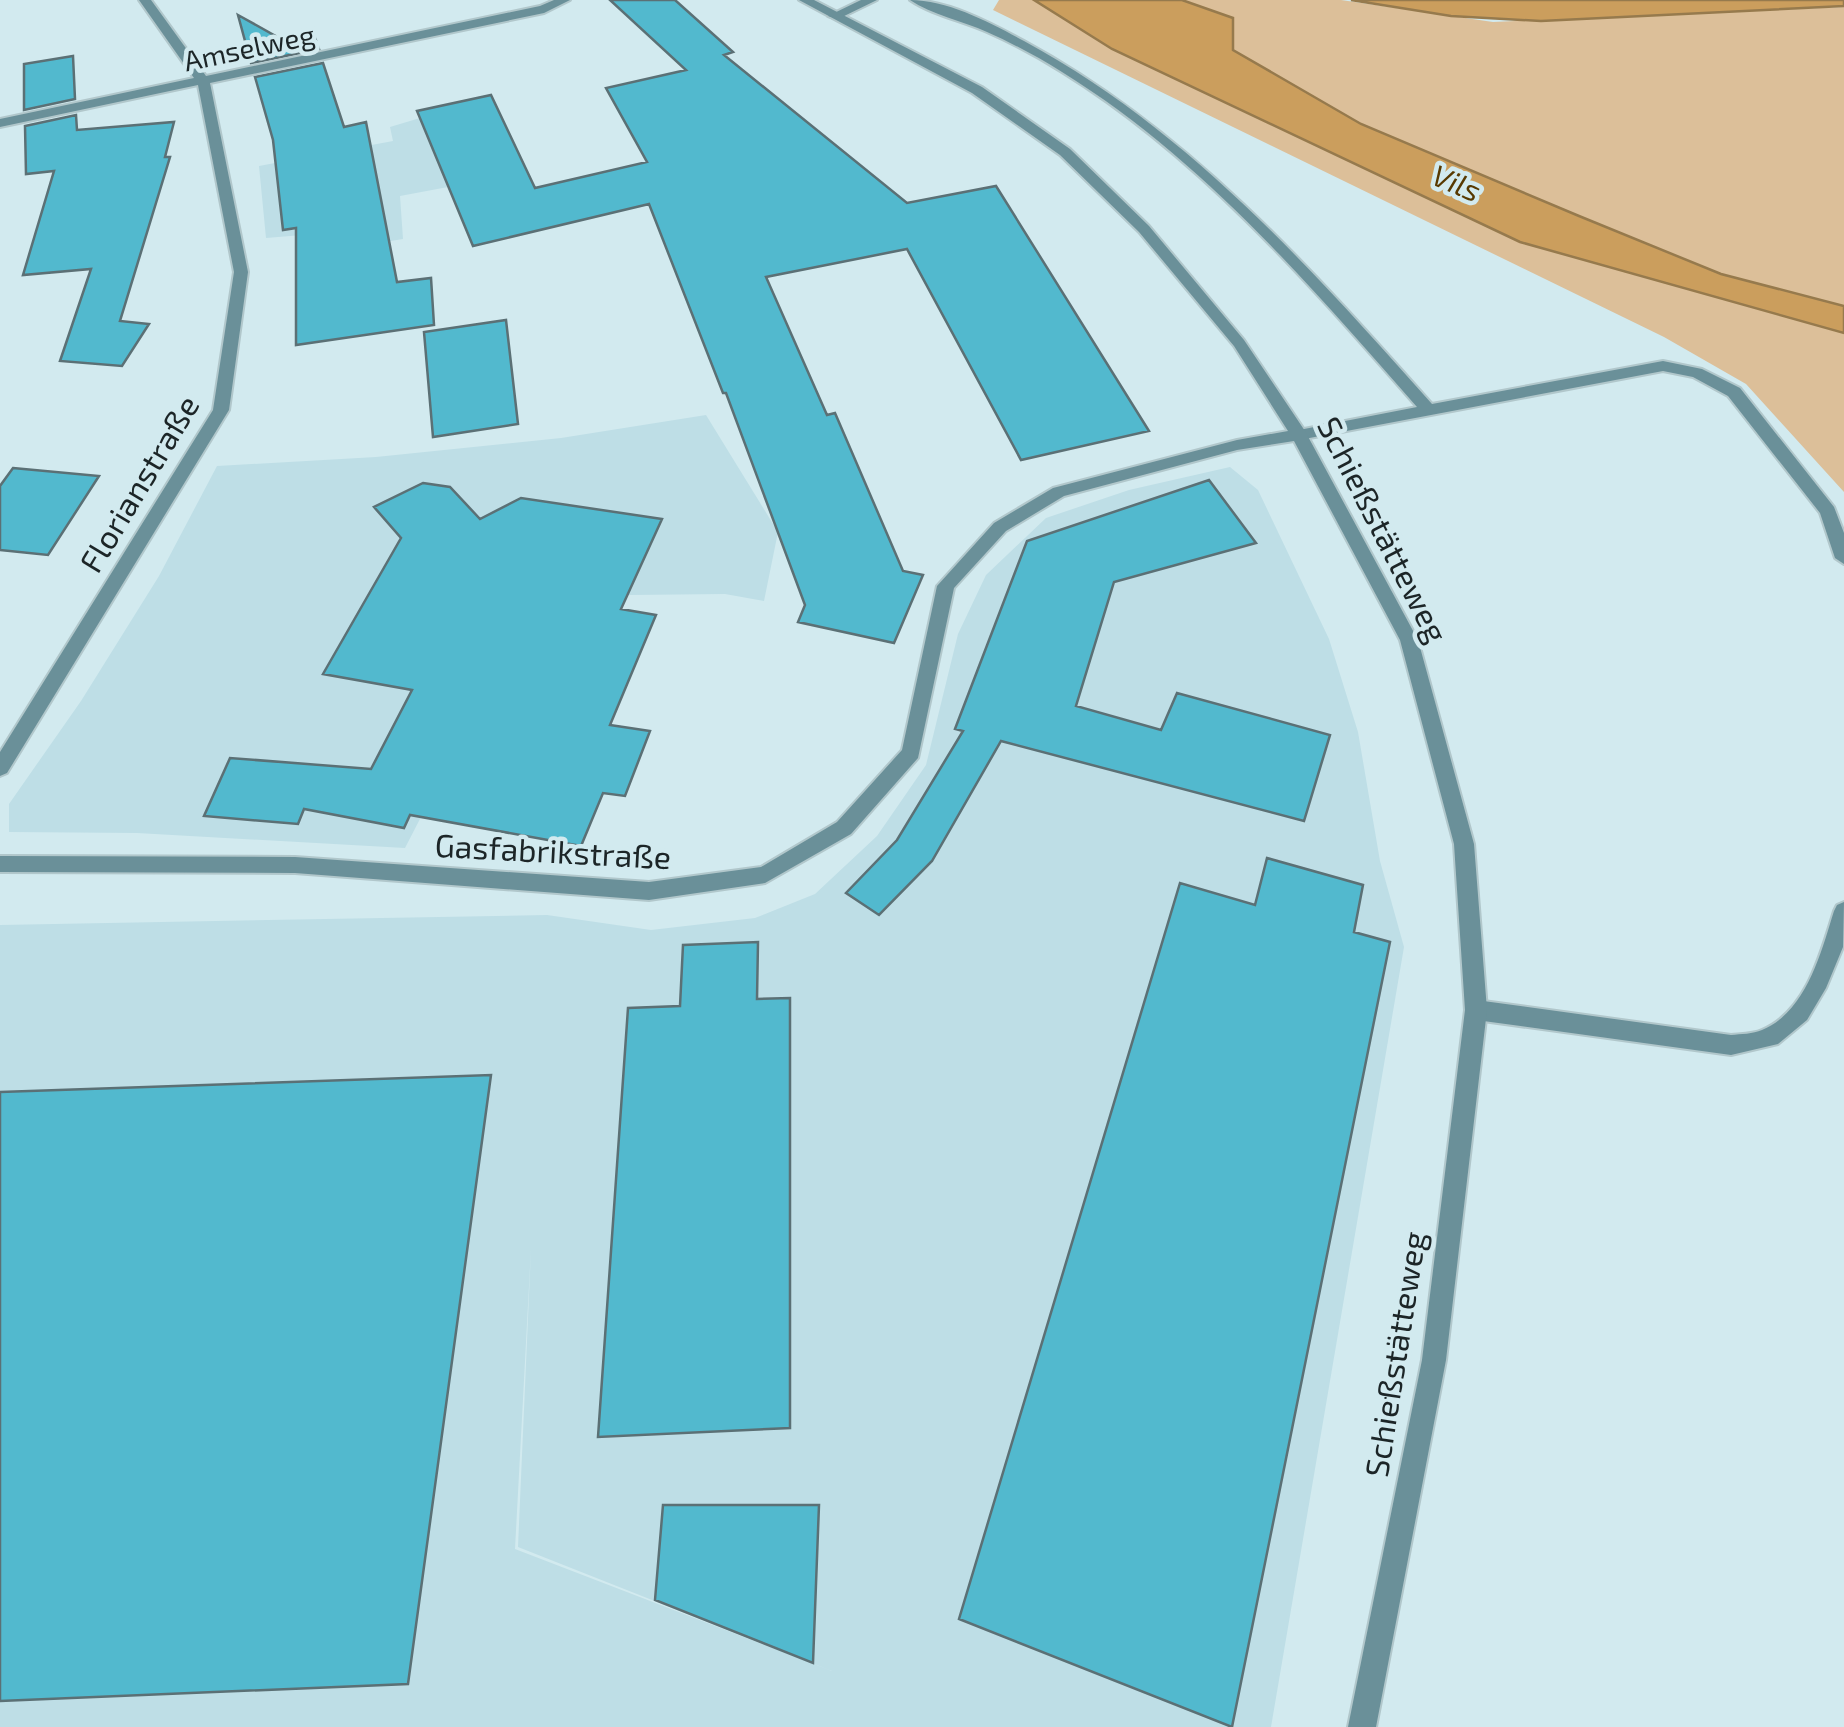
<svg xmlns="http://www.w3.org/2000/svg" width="1844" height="1727" viewBox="0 0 1844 1727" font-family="'Exo 2',sans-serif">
  <rect width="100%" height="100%" fill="#d2eaef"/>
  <path fill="#bedee6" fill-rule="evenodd" d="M 420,118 L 448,187 L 400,196 L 403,239 L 366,245 L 363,230 L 266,238 L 259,166 L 393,141 L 390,127 Z
    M 706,415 L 778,532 L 764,601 L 725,594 L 535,596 L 405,848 L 137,833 L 9,832 L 9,804 L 81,701 L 159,576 L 217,466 L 376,457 L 561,438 Z
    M 1230,467 L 1258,490 L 1329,639 L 1358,732 L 1380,861 L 1404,947 L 1271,1727 L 0,1727 L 0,925 L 547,915 L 651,930 L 755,918 L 815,894 L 877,836 L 926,765 L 958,634 L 986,575 L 1046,518 L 1129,490 ZM 531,1249 L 518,1547 L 832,1671 L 515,1549 Z"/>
  <path fill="#dcbf99" d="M 999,0 L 1341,0 L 1493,22 L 1844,7 L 1844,492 L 1746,384 L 1664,337 L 993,10 Z"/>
  <path fill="#cb9e5d" stroke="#967a4d" stroke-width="2.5" d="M 1034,0 L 1182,0 L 1233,18 L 1233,50 L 1361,124 L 1579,216 L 1721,274 L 1844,306 L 1844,333 L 1520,242 L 1112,49 Z
    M 1351,0 L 1844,0 L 1844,6 L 1541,21 L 1451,16 Z"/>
  <path fill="#52b9ce" stroke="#5b7075" stroke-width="2.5" d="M 610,0 L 675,0 L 733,52 L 724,55 L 907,203 L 996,186 L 1149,431 L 1021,460 L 907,249 L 766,277 L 827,415 L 835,413 L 903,571 L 923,575 L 894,643 L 798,622 L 805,605 L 726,393 L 723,393 L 649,204 L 473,246 L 417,111 L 491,95 L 535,188 L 647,162 L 606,88 L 686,70 Z
    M 238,15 L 290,44 L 313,32 L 319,49 L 251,63 Z
    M 73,56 L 75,99 L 24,110 L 24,64 Z
    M 323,63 L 344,127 L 366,122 L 397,282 L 431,278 L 434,325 L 296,345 L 296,228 L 283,230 L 273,140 L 255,77 Z
    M 76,115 L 77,130 L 174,122 L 165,157 L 170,157 L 120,321 L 149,324 L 122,366 L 60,361 L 91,269 L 23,275 L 54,171 L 26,174 L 25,126 Z
    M 506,320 L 518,424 L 433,437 L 424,332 Z
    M 13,468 L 99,476 L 48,555 L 0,550 L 0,486 Z
    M 1209,480 L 1256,543 L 1114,582 L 1076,706 L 1161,730 L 1177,693 L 1330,735 L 1304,821 L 1001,741 L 932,861 L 879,915 L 846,893 L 897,840 L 963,731 L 955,729 L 1027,541 Z
    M 423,483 L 450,487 L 480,519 L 521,498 L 662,519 L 621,609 L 656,615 L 610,725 L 650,731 L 625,796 L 603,793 L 581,846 L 410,815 L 404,828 L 304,809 L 298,824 L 204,816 L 230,758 L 371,769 L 412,690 L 323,674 L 401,538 L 374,507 Z
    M 1267,858 L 1363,885 L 1354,932 L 1390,942 L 1232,1727 L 959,1619 L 1180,883 L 1255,905 Z
    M 758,942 L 757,999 L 790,998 L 790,1428 L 598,1437 L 628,1008 L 680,1006 L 683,945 Z
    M 491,1075 L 408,1684 L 0,1701 L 0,1092 Z
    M 663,1505 L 819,1505 L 813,1663 L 655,1600 Z"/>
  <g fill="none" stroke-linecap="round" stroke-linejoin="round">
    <g stroke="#b1c7cb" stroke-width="4">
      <path id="service" d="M 861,0 L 877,0 L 838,19 L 828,16 Z
        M 910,0 C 948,0 991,23 1024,41 C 1187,129 1310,267 1432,404 L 1663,361 L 1702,369 L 1740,388 L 1834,507 L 1844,533 L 1844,564 L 1835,558 L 1820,513 L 1728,396 L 1693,377 L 1663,371 L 1299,440 L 1293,439 L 1291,435 L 1299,430 L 1417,407 C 1310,285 1201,158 1062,72 C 1038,57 1012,43 987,32 C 963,21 932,15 910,0 Z
        M 1844,902 L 1843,947 L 1826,988 L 1807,1020 L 1778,1044 L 1731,1055 L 1476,1020 L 1468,1017 L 1465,1010 L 1468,1003 L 1476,1000 L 1731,1035 C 1741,1034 1753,1034 1762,1030 C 1807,1011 1821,952 1834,911 L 1837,905 Z"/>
    </g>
    <g stroke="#b1c7cb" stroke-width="4">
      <path id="minor" d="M 139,0 L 151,0 L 206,76 L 540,6 L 554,0 L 570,0 L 544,13 L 210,83 L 248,272 L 229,410 L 7,773 L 0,776 L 0,752 L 213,410 L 234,272 L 198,85 L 0,127 L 0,119 L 194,78 Z
        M 799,0 L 814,0 L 982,87 L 1070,149 L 1149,226 L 1244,340 L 1305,431 L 1418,640 L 1474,844 L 1487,1010 L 1446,1360 L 1376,1727 L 1348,1727 L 1422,1360 L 1465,1010 L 1454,844 L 1400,640 L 1294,441 L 1237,450 L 1064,496 L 1006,531 L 954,588 L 918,758 L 851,834 L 765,883 L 649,900 L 295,873 L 0,872 L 0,856 L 295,857 L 649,882 L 761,867 L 837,822 L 902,750 L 937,586 L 994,523 L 1053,488 L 1237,440 L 1288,431 L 1234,346 L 1139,232 L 1060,155 L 972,93 Z"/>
    </g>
    <use href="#service" fill="#6a9099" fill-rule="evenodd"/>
    <use href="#minor" fill="#6a9099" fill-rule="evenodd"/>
  </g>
  <g text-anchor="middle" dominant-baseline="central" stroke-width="9" stroke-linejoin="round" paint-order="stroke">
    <g font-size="28" fill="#1c2527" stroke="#d2eaef">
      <text transform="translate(249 47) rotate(-12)">Amselweg</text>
    </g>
    <g font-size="30" font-style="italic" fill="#573901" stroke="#d2eaef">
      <text transform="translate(1457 182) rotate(23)">Vils</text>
    </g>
    <g font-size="32" fill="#1c2527" stroke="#d2eaef">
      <text transform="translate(138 483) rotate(-59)">Florianstraße</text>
      <text transform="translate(1384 529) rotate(63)">Schießstätteweg</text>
      <text transform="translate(553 850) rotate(3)">Gasfabrikstraße</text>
      <text transform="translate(1394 1354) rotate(-81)">Schießstätteweg</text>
    </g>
  </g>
</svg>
